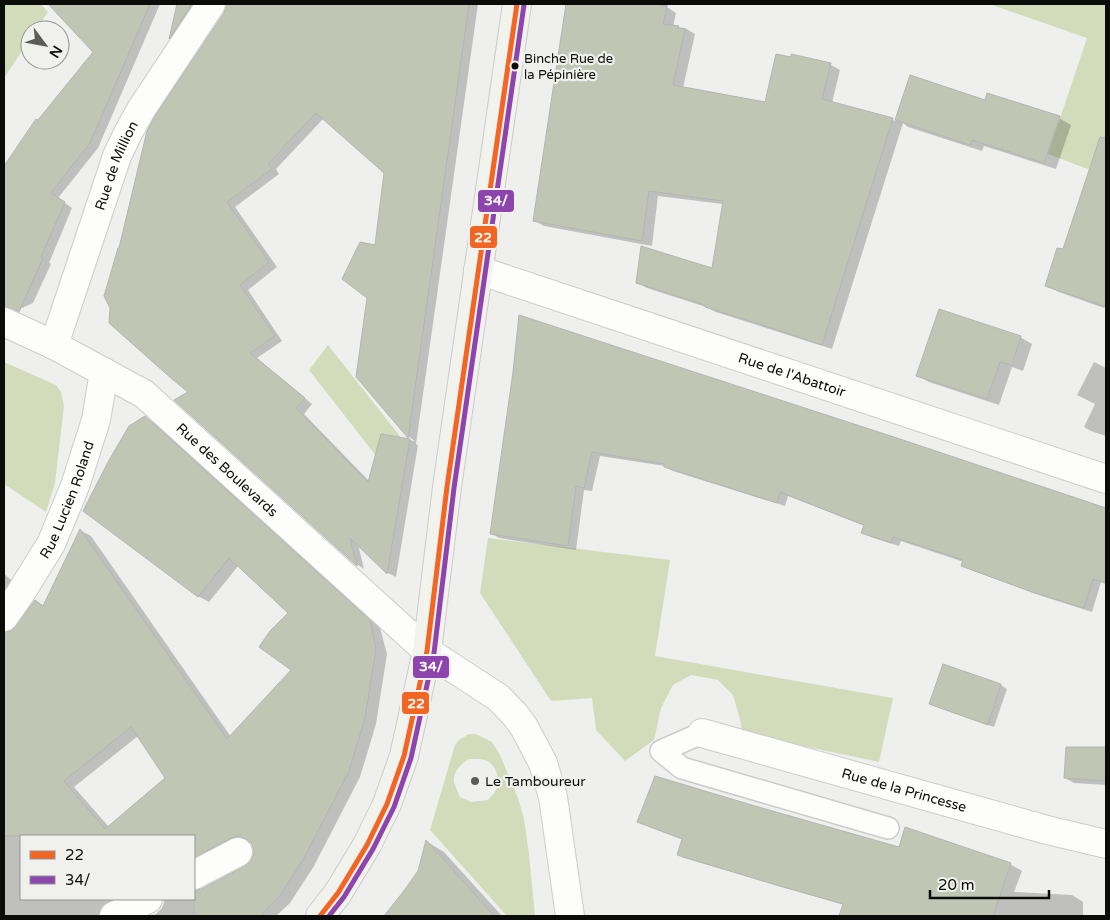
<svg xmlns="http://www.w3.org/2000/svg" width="1110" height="920" viewBox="0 0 1110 920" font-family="'Varela Round',sans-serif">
  <rect width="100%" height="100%" fill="#eff0ee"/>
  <path fill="#d2dcbb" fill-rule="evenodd" d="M 4,4 L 41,4 L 48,12 L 36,30 L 30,30 L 30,39 L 4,78 Z
    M 989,4 L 1106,4 L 1106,176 L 1048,154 L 1087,38 Z
    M 328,345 L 407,445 L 402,489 L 309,370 Z
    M 4,362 L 56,385 L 61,392 L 64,406 L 55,483 L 46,512 L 4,484 Z
    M 488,538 L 670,560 L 655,656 L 893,698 L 879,762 L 742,733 L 741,723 L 733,695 L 718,680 L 691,675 L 673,685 L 661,708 L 654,740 L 625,761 L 596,730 L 592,698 L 551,701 L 480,593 Z
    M 469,734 L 476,734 L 492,742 L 500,755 L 518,798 L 524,819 L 529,854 L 535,916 L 507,916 L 430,830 L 455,745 L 459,740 ZM 469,759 C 476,759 483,758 489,762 C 496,767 500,779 497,787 C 496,792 491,796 488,800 L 471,802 L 460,797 C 458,792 455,786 454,782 C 453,771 461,764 469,759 Z"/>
  <path fill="#0003" fill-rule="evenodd" d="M 55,4 L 160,4 L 98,148 L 58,198 L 72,208 L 49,263 L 51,264 L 33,303 L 22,308 L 4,299 L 4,163 L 6,165 L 39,121 L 95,52 L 52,6 Z
    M 179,4 L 204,4 L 178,43 L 170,39 Z
    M 227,4 L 478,4 L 416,444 L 418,445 L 396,577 L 388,573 L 358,544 L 364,569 L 358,565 L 176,400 L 190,392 L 120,250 L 225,13 ZM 324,118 L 386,172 L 376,247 L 358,377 L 409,437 L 415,441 L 382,435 L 370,482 L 304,414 L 312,404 L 257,358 L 282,341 L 248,290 L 277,267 L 235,207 L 279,174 L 276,169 Z
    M 568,4 L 669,4 L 667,7 L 676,13 L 673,27 L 685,28 L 695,34 L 683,88 L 766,104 L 792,56 L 831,65 L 840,70 L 832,103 L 896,121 L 909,80 L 986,102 L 1059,118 L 1071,125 L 1056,169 L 984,146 L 982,151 L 908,127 L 903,123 L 832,349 L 716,312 L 706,307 L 647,288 L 637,282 L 713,270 L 723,204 L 658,196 L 652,246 L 544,226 L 535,221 Z
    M 1087,178 L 1106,185 L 1106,301 L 1104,308 L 1059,292 L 1047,286 L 1064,251 Z
    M 1020,337 L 1032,344 L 1023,371 L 1012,367 L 999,405 L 929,382 L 918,376 Z
    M 1094,362 L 1106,368 L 1106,436 L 1091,431 L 1084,427 L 1095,404 L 1077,395 Z
    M 514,372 L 1106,508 L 1106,584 L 1101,582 L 1092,612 L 1042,596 L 971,570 L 963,565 L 964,562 L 901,541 L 899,546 L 871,537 L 863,532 L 865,526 L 788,496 L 785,506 L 673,471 L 665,466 L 600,456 L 592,491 L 584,490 L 576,550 L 499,538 L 491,533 Z
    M 145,418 L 156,424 L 380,628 L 387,654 L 376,724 L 360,777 L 314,866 L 290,903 L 276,916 L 151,916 L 156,914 L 162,908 L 165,899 L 194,899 L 194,892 L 202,890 L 246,867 L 253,861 L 255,852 L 253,844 L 250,842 L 242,844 L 194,871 L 194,836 L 21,836 L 21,899 L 136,899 L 111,916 L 4,916 L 4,663 L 10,656 L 4,651 L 4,634 L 11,632 L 17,627 L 35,601 L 44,606 L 80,530 L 91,536 L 231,737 L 293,669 L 290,613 L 239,565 L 209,602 L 198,596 ZM 138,736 L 166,778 L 109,827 L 74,787 Z
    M 4,574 L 20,587 L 4,611 Z
    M 944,666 L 1001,685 L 1007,689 L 994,727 L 937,707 L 931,704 Z
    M 1067,748 L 1106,749 L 1106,785 L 1074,783 L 1065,778 Z
    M 639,821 L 876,914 L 684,858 L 679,855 L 683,839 Z
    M 920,834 L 1010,864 L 1022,871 L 1014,892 L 1072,895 L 1083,902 L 1083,916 L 915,916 Z
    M 426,841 L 444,852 L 502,916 L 385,916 L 419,872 Z"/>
  <path fill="#c1c6b4" stroke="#b4b5b3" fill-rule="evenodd" d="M 48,4 L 150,4 L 90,143 L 51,193 L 65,202 L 41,257 L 43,258 L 19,312 L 11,308 L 4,307 L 4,166 L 36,119 L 38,120 L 93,52 Z
    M 177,4 L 192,4 L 169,39 Z
    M 226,4 L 469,4 L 408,438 L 356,377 L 367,298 L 342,279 L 360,242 L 375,245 L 384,173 L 316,113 L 268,164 L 272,169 L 227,202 L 269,262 L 240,285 L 275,336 L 250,353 L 305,398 L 296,408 L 368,482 L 381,434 L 410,439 L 387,574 L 350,538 L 357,566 L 174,400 L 188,392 L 172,379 L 109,323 L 110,308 L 104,296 L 118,248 L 119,248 L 147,131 L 155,116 L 224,13 Z
    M 566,4 L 657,4 L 657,5 L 667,6 L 663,24 L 679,26 L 678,28 L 685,29 L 673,85 L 765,102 L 776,54 L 791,57 L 791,54 L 831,63 L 822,99 L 893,118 L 822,345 L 781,331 L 705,307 L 705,305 L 636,283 L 641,246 L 712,268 L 723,201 L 649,191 L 642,241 L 533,221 Z
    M 910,75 L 985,100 L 987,93 L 1060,116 L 1044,163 L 972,140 L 970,145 L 895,120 Z
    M 1100,137 L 1106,138 L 1106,307 L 1045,286 L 1057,248 L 1063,249 Z
    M 939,309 L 1021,336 L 1012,365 L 1000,362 L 987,399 L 916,376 Z
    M 519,315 L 897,438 L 1106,508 L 1106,583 L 1093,579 L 1084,608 L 1032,592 L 961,566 L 963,560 L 893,537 L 891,543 L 861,533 L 864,525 L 780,492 L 777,503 L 664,467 L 664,464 L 592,452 L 584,488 L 576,486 L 568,546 L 490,534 L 513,372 Z
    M 145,416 L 370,620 L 376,648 L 365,718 L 349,771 L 303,860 L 279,897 L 269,906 L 261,916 L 194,916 L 194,891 L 201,889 L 245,866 L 251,860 L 254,852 L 252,844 L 246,839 L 239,836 L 231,838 L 194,858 L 194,836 L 4,836 L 4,632 L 11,631 L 16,626 L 35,600 L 43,606 L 80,529 L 227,739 L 291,670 L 259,647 L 270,631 L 288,613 L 229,558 L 198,597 L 83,511 L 108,462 L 129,426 ZM 131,727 L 165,778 L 105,829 L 64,781 Z
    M 943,664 L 1001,684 L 988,725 L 929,704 Z
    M 1066,747 L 1106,747 L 1106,781 L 1064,778 Z
    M 655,776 L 755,806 L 899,847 L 905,827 L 1011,863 L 993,916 L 839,916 L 843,904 L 776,885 L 677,855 L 682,839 L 637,822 Z
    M 426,840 L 494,916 L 384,916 L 403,892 L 418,871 Z"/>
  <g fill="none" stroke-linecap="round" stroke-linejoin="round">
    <g stroke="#cbccca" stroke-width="24">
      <path id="service" d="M 702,733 L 661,751 L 682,768 L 888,828"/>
    </g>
    <g stroke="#cbccca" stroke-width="30">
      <g id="minor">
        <path id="s1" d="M 478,270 L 1106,479"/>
        <path id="s2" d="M 4,322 L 54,345 L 144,394 L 427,651 L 499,698 L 515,715 L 524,727 L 543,763 L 553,797 L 570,916"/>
        <path id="s3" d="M 54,345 L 117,156 L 129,131 L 142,108 L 211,4"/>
        <path id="s4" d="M 4,617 L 20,594 L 51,544 L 75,486 L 96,420 L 104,372"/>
        <path id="s5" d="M 702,733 L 1047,830 L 1106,844"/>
        <path d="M 194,875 L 238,852"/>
        <path d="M 114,916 L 148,899"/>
      </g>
    </g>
    <g stroke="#cbccca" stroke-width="30">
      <path id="secondary" d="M 320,916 L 338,893 L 367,845 L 387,804 L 404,756 L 427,651 L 447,487 L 517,4"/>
    </g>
    <use href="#service" stroke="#fdfdfc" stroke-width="21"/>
    <use href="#minor" stroke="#fdfdfc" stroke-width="28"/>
    <use href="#secondary" stroke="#f2f3ed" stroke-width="28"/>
    <g stroke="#f0f1ed" stroke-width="9">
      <path id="bus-1" d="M 320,916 L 338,893 L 367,845 L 387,804 L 404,756 L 427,651 L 447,487 L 517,4"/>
    </g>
    <g stroke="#f0f1ed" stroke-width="9">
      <path id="bus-2" d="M 329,916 L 344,897 L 373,849 L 394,807 L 411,758 L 434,653 L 454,488 L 524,5"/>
    </g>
    <use href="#bus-1" stroke="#f26522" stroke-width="5"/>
    <use href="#bus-2" stroke="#8e44ad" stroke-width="5"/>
  </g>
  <circle fill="#0b0c0a" stroke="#f0f1ed" stroke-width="2" cx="515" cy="66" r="4.5"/>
  <circle fill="#5b5c5a" stroke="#f0f1ed" stroke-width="2" cx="475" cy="781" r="5"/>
  <g text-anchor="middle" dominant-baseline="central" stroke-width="4.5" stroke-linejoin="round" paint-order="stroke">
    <g font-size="13" fill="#0b0c0a" stroke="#f0f1ed" text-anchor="start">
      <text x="524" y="59">Binche Rue de<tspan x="524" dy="16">la Pépinière</tspan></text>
    </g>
    <g font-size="14" fill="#0b0c0a" stroke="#f0f1ed">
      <text stroke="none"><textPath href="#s3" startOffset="190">Rue de Million</textPath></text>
      <text stroke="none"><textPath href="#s1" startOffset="331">Rue de l'Abattoir</textPath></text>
      <text stroke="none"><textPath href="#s2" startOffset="270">Rue des Boulevards</textPath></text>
      <text stroke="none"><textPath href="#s4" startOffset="134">Rue Lucien Roland</textPath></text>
      <text stroke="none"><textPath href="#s5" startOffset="210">Rue de la Princesse</textPath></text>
    </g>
    <g font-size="14" fill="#0b0c0a" stroke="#f0f1ed" text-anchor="start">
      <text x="485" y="781">Le Tamboureur</text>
    </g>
  </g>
  <g stroke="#f0f1ed" stroke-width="2">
    <rect x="477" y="189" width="38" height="24" rx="5" fill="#8e44ad"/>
    <rect x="469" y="225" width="29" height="24" rx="5" fill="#f26522"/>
    <rect x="412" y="655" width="38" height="24" rx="5" fill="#8e44ad"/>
    <rect x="401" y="691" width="29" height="24" rx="5" fill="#f26522"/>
  </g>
  <g font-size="14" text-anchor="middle" font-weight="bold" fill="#fff">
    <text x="496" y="205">34/</text>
    <text x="483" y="242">22</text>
    <text x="431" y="671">34/</text>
    <text x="416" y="708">22</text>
  </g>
  <rect width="1110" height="920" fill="none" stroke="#0b0c0a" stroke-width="10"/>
  <rect x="20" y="835" width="175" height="65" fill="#f0f1ed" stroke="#949592"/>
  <rect x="30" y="851" width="25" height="8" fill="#f26522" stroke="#949592"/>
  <text x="65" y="860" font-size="15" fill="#0b0c0a">22</text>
  <rect x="30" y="876" width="25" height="8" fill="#8e44ad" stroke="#949592"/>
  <text x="65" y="885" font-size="15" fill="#0b0c0a">34/</text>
  <g transform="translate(45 45) rotate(122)"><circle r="24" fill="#f0f1ed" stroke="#949592"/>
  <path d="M0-4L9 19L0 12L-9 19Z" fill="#5b5c5a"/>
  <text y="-8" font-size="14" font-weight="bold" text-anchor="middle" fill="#0b0c0a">N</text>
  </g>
  <path d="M930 890v8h119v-8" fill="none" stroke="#0b0c0a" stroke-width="2.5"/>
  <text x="938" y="890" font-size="15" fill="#0b0c0a" stroke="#f0f1ed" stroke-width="4" paint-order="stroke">20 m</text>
</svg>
